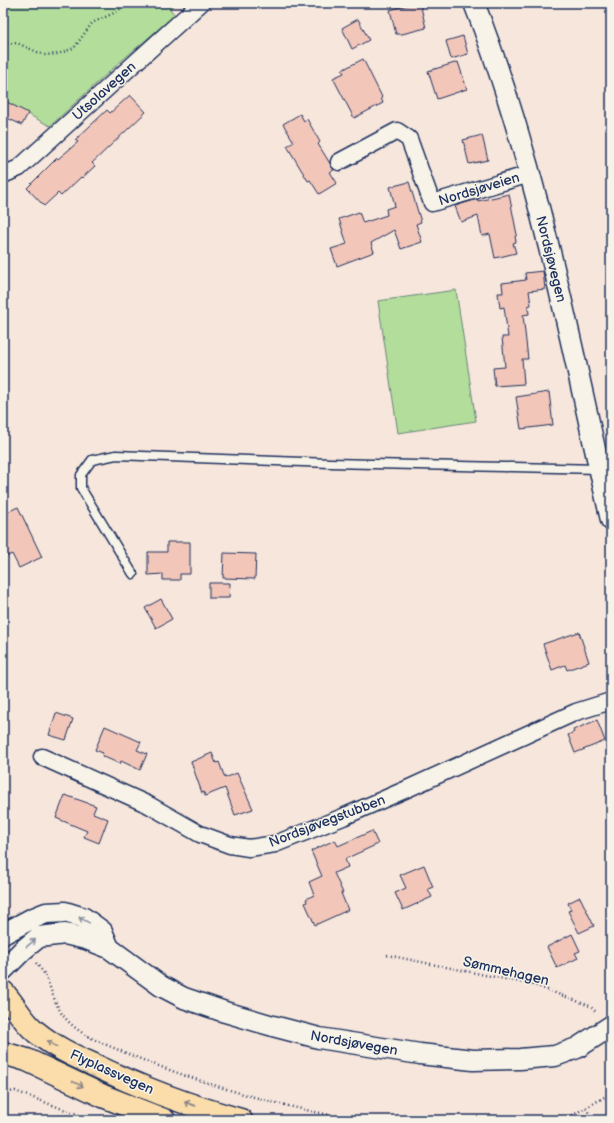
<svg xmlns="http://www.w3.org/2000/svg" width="614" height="1123" viewBox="0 0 614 1123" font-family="'Balsamiq Sans',sans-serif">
  <rect width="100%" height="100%" fill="#f7e6db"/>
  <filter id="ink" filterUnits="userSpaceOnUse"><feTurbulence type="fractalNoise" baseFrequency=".025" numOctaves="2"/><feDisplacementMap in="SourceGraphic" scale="8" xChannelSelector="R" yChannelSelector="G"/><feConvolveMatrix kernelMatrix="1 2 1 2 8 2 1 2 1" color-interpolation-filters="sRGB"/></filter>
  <g filter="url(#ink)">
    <path fill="#b3dd9a" stroke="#67867c" d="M 3,3 L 176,3 L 170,9 L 175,15 L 120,62 L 50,126 L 3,101 Z
      M 456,290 L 476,421 L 398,433 L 378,301 Z"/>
    <path fill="#f3c6ba" stroke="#1b2f5e" d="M 414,3 L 414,4 L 420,3 L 426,28 L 402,34 L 396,34 L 390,10 Z
      M 358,19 L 369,40 L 352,49 L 342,28 Z
      M 463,36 L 468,54 L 451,59 L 446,41 Z
      M 363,59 L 382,97 L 381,98 L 383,103 L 354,118 L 333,78 L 344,73 L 342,70 Z
      M 458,62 L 467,89 L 437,99 L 428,71 Z
      M 130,95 L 146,112 L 92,163 L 95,166 L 82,178 L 81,177 L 61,196 L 58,193 L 44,206 L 27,188 L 57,158 L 58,159 L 78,142 L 75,140 L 107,110 L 110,113 Z
      M 3,100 L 28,113 L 22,125 L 3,116 Z
      M 300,114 L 304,121 L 307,119 L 320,142 L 318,144 L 334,170 L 330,172 L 337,183 L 319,194 L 312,183 L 310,180 L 308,181 L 287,146 L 294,142 L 283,124 Z
      M 482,135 L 488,160 L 469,164 L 463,140 Z
      M 409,182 L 421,222 L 416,224 L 422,242 L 401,249 L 394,230 L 371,243 L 374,252 L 337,266 L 331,249 L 347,244 L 339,219 L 359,212 L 363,223 L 387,215 L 386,209 L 395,206 L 390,187 Z
      M 509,194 L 517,235 L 515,236 L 516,242 L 513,243 L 516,253 L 495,258 L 490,234 L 482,236 L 478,216 L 461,222 L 455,206 L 478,199 L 478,201 Z
      M 543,271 L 545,289 L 529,291 L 531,305 L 528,306 L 529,314 L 523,315 L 528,359 L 522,359 L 524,384 L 495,386 L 493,368 L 505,367 L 502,337 L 508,337 L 504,307 L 500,308 L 498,293 L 503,293 L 502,283 L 526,280 L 525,273 Z
      M 549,392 L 553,425 L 521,429 L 516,397 Z
      M 18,507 L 42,557 L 19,568 L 12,554 L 3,558 L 3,514 Z
      M 167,542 L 190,542 L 190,574 L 180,574 L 180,580 L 163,580 L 163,574 L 148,575 L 148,552 L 167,552 Z
      M 224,553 L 256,554 L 255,579 L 223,578 Z
      M 209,583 L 230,583 L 229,598 L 209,598 Z
      M 161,599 L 172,619 L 156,628 L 145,608 Z
      M 579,632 L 589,662 L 567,670 L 565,665 L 552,670 L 543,644 Z
      M 56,713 L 73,719 L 66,740 L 49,735 Z
      M 597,720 L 605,741 L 575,753 L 568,735 L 574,732 L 573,730 Z
      M 105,726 L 141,742 L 137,750 L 147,754 L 140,770 L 121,761 L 120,764 L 102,756 L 103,753 L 95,750 Z
      M 212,753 L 216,763 L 219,762 L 225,778 L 237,773 L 253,809 L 235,815 L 225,788 L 205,796 L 204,792 L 202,793 L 191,762 Z
      M 65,795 L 96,806 L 93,813 L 108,819 L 99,843 L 84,837 L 87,831 L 56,818 Z
      M 372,831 L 378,844 L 345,859 L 348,867 L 334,873 L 343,893 L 341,893 L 348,910 L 315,925 L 305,903 L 307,902 L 306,899 L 314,895 L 309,882 L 322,876 L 311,851 L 335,840 L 338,846 Z
      M 424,865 L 433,887 L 428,889 L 432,897 L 403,910 L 395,893 L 406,888 L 400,875 Z
      M 580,897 L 594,926 L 579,933 L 568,911 L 571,910 L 568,903 Z
      M 572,934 L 580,951 L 575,953 L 578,958 L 557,968 L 547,947 Z"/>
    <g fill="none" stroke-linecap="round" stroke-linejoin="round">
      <g stroke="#1b2f5e" stroke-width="11">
        <path id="service" d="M 133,574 L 81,488 L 81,475 L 92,460 L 116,455 L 330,463 L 599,469"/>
      </g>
      <g stroke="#1b2f5e" stroke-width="19">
        <path id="minor" d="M 339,162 L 397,131 L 409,139 L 432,203 L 530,174
          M 3,175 L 19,168 L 201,3
          M 42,757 L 149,805 L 200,834 L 230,845 L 249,848 L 275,844 L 343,817 L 407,789 L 576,712 L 611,701"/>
      </g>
      <g stroke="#1b2f5e" stroke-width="23">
        <path id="tertiary" d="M 474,3 C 539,169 571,347 611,520
          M 3,934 L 31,919 L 46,913 L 65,912 L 84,918 L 102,931 L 109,948
          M 3,970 L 23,950 L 39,937 L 65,934 L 86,939 L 109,948 L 161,986 L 184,998 L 225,1012 L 273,1026 L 319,1038 L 420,1054 L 473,1060 L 520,1059 L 555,1056 L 577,1048 L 611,1026"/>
      </g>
      <g stroke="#1b2f5e" stroke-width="25">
        <path id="trunk" d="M 3,992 C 15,1005 22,1021 36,1032 C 53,1046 72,1055 92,1064 C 139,1087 189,1106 241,1120
          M 3,1053 L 27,1060 L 103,1096 L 164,1120"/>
      </g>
      <path stroke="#1b2f5e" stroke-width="2.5" stroke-dasharray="1 3" stroke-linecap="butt" d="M 3,44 L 17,43 L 44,55 L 58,54 L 74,48 L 92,23 L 114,13 L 129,3
        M 387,955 L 534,985 L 590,1006 L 597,1013
        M 36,963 C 40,968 45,973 47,980 C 54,996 56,1010 70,1023 C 85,1038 108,1045 128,1054 C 202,1084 279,1107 358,1120
        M 3,1093 L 15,1091 L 92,1120
        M 586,1108 L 591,1117 L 596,1120
        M 561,1120 L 586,1108 L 611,1093
        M 610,1120 L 611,1120"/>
      <use href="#service" stroke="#f7f3e8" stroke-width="8"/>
      <use href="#minor" stroke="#f7f3e8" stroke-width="16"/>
      <use href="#tertiary" stroke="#f7f3e8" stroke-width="20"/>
      <use href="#trunk" stroke="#fbddab" stroke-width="22"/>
    </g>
    <defs><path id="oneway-shaft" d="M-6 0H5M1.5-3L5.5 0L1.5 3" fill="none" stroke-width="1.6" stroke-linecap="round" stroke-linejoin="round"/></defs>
    <g stroke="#8991a3">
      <use href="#oneway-shaft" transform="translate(84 920) rotate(-151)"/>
      <use href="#oneway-shaft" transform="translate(31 943) rotate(-39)"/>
    </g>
    <g stroke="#8b8684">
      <use href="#oneway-shaft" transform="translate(52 1044) rotate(-147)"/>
      <use href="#oneway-shaft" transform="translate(78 1084) rotate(26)"/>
      <use href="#oneway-shaft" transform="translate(190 1104) rotate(-161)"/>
    </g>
  </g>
  <g text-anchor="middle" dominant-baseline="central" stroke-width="3" stroke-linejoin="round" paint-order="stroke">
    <g font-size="14" fill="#1b2f5e" stroke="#f7f3e8">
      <text transform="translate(104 91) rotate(-42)">Utsolavegen</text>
      <text transform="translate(479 189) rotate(-17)">Nordsjøveien</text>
      <text transform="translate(551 259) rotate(76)">Nordsjøvegen</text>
      <text transform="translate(327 821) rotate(-21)">Nordsjøvegstubben</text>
      <text transform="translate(506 971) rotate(13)">Sømmehagen</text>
      <text transform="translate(354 1043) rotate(10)">Nordsjøvegen</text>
      <text transform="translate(112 1072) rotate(24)">Flyplassvegen</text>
    </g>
  </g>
  <rect width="614" height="1123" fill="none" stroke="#f7f3e8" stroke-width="16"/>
  <rect x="8" y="8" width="598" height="1107" fill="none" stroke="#1b2f5e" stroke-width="1.5" filter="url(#ink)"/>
</svg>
